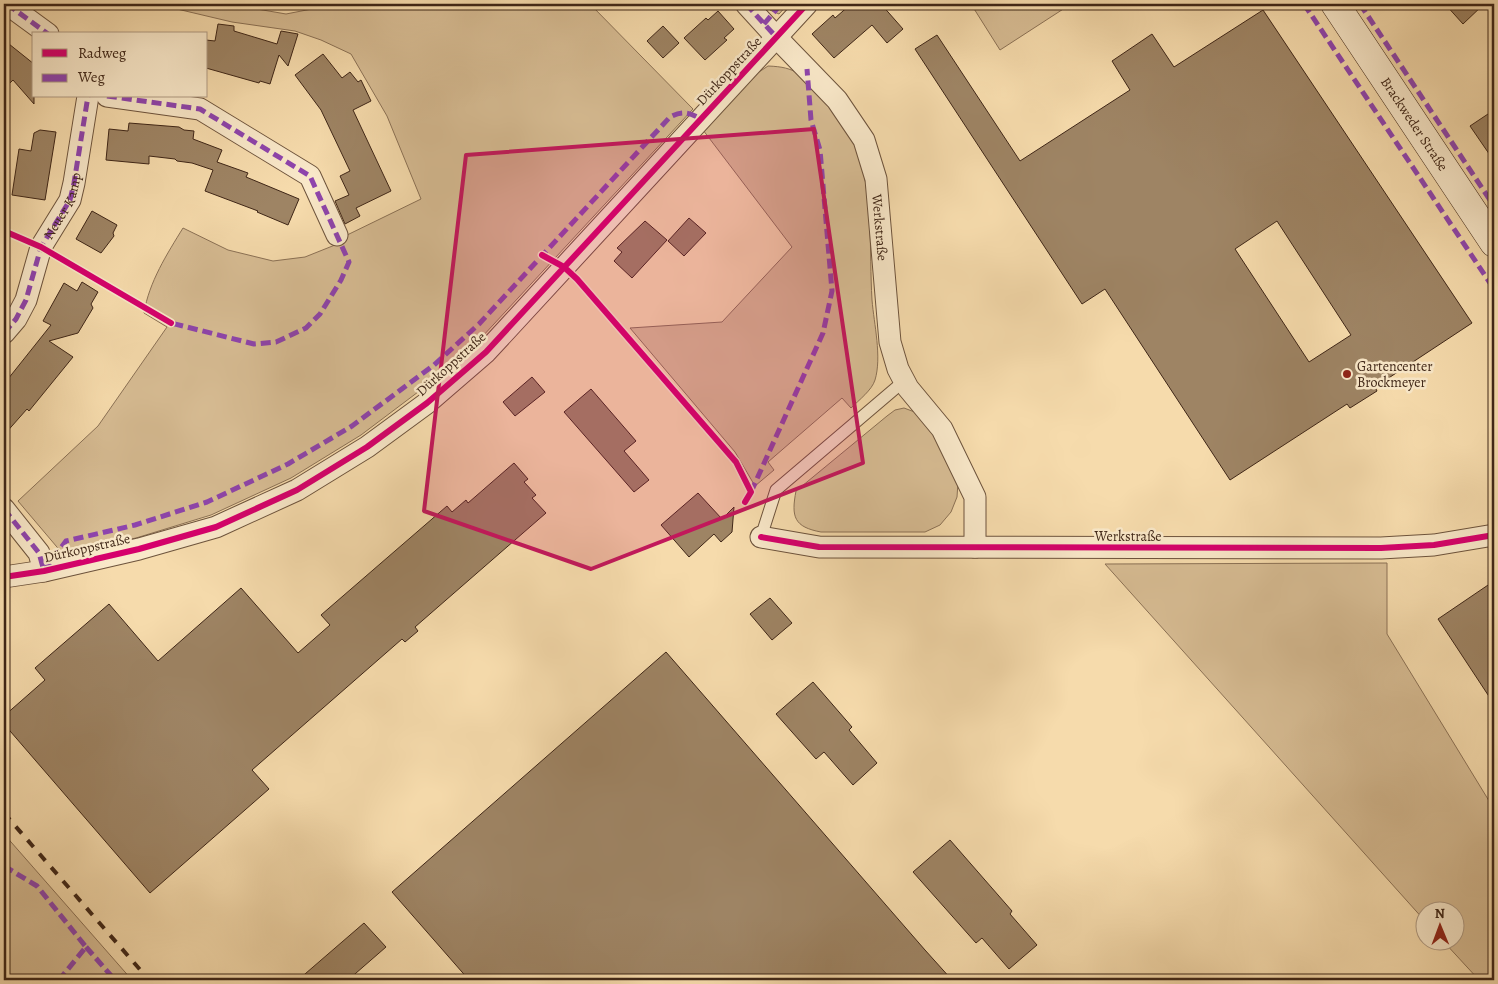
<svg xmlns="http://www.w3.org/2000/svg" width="1498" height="984" viewBox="0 0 1498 984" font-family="Alegreya,serif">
  <rect width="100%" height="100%" fill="#f6dbac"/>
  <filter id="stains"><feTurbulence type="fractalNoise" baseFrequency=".004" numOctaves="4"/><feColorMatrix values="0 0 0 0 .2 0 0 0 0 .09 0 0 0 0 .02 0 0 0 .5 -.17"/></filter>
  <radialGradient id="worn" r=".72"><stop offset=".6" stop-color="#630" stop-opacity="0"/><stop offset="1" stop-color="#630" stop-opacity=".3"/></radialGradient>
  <path fill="#d7bc93" stroke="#8b7155" d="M 179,4 L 228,4 L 286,14 L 322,7 L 329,4 L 590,4 L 693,109 L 481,338 L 418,392 L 361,435 L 291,478 L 211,515 L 136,538 L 62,553 L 18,501 L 98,426 L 167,327 L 144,313 C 149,282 167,254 183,228 L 228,250 L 273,261 L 305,257 L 335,245 L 343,237 L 421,199 L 387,116 L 351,54 L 321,40 L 295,31 L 232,22 L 177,9 Z
    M 765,4 L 788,4 L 779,14 L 770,10 Z
    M 971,4 L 1071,4 L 1000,50 Z
    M 768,66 C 797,67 801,75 818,94 C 828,105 851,133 856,146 C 874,195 869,250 872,300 C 874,324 882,357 875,380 C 872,390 859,400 851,408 L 842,398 L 768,462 L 774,470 L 755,486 L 735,452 L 630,328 L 722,322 L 792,247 L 703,130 L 753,76 Z
    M 904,408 L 920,414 L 931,425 L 958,482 L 957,497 L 951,512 L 940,525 L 925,532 L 821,532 C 794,527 791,517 796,491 L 887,416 L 895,410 Z
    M 1387,563 L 1387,634 L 1494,809 L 1494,980 L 1479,980 L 1444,942 L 1456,942 L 1456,912 L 1426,912 L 1425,921 L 1105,564 Z
    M 4,834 L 132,980 L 4,980 Z"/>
  <path fill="#9e8464" stroke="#3f2617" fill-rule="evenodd" d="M 851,4 L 881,4 L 903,29 L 887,43 L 872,25 L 834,58 L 812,34 L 833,15 L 835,18 Z
    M 1445,4 L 1484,4 L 1463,24 Z
    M 1263,10 L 1472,323 L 1375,387 L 1377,391 L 1350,408 L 1347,404 L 1230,480 L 1105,289 L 1082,304 L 915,49 L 937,35 L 1020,161 L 1130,90 L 1112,61 L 1152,34 L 1174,67 ZM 1277,221 L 1351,335 L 1309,362 L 1235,249 Z
    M 718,11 L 734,29 L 724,38 L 727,40 L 705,60 L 684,38 L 706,18 L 708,20 Z
    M 218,24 L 234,26 L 234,31 L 277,44 L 281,31 L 298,34 L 288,66 L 279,55 L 270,84 L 260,81 L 259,83 L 206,68 L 206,40 L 215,41 Z
    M 663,26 L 679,43 L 663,58 L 647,41 Z
    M 4,40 L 34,64 L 34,104 L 13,80 L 4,89 Z
    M 323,54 L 342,78 L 350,72 L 358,82 L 361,80 L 371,101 L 353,110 L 391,191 L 356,208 L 360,216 L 345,224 L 335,201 L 349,195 L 340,176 L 350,171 L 321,110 L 295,75 Z
    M 1494,110 L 1494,161 L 1470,126 Z
    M 129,123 L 179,127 L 184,130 L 194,131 L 193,139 L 222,150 L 217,162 L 248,173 L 246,177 L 299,199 L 288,225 L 257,212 L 258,211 L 205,191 L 213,170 L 192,163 L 177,161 L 175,159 L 149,156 L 149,164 L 106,160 L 109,129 L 128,131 Z
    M 40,130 L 56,132 L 45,200 L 12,195 L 19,149 L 31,151 L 34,133 Z
    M 92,211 L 117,225 L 113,233 L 114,236 L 101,253 L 76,239 Z
    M 689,218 L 706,233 L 684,256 L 668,241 Z
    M 645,221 L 667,240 L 632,278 L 614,261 L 622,252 L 617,248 Z
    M 82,282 L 98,292 L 91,304 L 93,308 L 78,333 L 49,341 L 73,357 L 29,411 L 27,409 L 4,435 L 4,384 L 51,325 L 43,321 L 64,283 L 77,291 Z
    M 532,377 L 545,392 L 515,416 L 503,402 Z
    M 591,389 L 636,441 L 624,451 L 649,480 L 634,492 L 564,412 Z
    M 514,463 L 528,479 L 524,482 L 536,495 L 532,498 L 546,513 L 415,627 L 418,631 L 405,642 L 402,639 L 252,770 L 269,789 L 150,893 L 4,724 L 4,716 L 45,680 L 35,668 L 109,604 L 158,661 L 241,588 L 298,653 L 330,625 L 321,615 L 447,506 L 452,512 L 466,500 L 468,503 Z
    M 698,493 L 722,519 L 734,507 L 732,532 L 721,542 L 714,534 L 689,557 L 661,525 Z
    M 1494,581 L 1494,704 L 1438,619 Z
    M 770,598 L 792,623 L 772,640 L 750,614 Z
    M 666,652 L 925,950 L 952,980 L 469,980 L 392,892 Z
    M 813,682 L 852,727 L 849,730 L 877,763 L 853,785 L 824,752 L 816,759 L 776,714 Z
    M 950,840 L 1012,911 L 1010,914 L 1037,945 L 1009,969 L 982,938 L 976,943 L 913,872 Z
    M 364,923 L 386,947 L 348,980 L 298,980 Z"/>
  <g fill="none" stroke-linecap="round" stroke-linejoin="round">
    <g stroke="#6d533c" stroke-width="13">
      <path id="lane" d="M 761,537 L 776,490 L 904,381"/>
    </g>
    <g stroke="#6d533c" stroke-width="23">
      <g id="street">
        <path d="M 7,4 L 48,34"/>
        <path id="s1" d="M 746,4 L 777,38 L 837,100 L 864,140 L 876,179 L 890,342 L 898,369 L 908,388 L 942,429 L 975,497 L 975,547"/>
        <path d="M 107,96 L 200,109 L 310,176 L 337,235"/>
        <path id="s2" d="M 4,333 L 16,319 L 26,300 L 41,247 L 70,200 L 74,183 L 88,96"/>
        <path d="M 4,509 L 39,553 L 44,571"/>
        <path d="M 761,537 L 819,547 L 1381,548 L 1434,545 L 1494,535"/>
        <path d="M 4,577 L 44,571 L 139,549 L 216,527 L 297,490 L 367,447 L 427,403 L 486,352 L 807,4"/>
      </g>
    </g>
    <g stroke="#3f2617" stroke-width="29">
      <g id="secondary">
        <path id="s3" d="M 1335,4 L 1494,243"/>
      </g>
    </g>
    <use href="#lane" stroke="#f9e8c9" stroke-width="11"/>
    <use href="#street" stroke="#f9e8c9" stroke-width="21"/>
    <use href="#secondary" stroke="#f9e8c9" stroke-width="28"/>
    <path stroke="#3f2617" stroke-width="4" stroke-dasharray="9 9" stroke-linecap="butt" d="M 4,813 L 149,980"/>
    <path stroke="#8e44ad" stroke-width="5" stroke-dasharray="10 5" stroke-linecap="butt" d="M 7,4 L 48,34
      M 746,4 L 777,38
      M 1304,4 L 1494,289
      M 1360,4 L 1494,206
      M 764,24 L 781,4
      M 107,96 L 200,109 L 310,176 L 349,262 L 341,280 L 320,314 L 306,328 L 276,342 L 254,344 L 171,323
      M 4,333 L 16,319 L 26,300 L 41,247 L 70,200 L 74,183 L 88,96
      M 751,492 L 823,333 L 832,291 L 820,150 L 811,120 L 807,69
      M 4,509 L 39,553 L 44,571
      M 44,571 L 66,541 L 135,525 L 207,502 L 288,464 L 352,426 L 434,365 L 479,324 L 670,117 C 683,110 690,113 701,119
      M 4,866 L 37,886 L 86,947 L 59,980
      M 86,947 L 115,980"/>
    <g stroke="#f9e8c9" stroke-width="9">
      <path id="cycleway" d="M 4,231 L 41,247 L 171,323
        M 542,255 L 564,267 L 577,279 L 736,462 L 751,492 L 745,502
        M 761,537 L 819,547 L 1381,548 L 1434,545 L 1494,535
        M 4,577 L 44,571 L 139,549 L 216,527 L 297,490 L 367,447 L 427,403 L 486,352 L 807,4"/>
    </g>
    <use href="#cycleway" stroke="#d6006c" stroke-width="6"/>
  </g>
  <path fill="#c2185b" fill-opacity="0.2" stroke="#c2185b" stroke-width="4" stroke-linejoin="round" d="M 814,129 L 863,463 L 591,569 L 424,511 L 466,155 Z"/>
  <circle fill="#8f2418" stroke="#f9e8c9" stroke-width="2" cx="1347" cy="374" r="5"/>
  <g text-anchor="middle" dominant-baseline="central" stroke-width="5" stroke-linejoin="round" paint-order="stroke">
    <g font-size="14" fill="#3f2617" stroke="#f9e8c9">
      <text transform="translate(729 71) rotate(-47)">Dürkoppstraße</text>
      <text stroke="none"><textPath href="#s3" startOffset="144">Brackweder Straße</textPath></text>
      <text stroke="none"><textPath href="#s2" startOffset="142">Neuer Kamp</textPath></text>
      <text stroke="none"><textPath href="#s1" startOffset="270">Werkstraße</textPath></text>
      <text transform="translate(451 364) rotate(-42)">Dürkoppstraße</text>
      <text x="1128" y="536">Werkstraße</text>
      <text transform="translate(87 548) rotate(-13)">Dürkoppstraße</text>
    </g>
    <g font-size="14" fill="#3f2617" stroke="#f9e8c9" text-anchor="start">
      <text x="1357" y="366">Gartencenter<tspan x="1357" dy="16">Brockmeyer</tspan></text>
    </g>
  </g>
  <rect width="1498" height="984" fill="none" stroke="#f6dbac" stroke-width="20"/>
  <rect x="5" y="5" width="1488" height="974" fill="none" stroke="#3f2617" stroke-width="2.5"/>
  <rect x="10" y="10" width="1478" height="964" fill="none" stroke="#3f2617"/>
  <rect x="32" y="32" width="175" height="65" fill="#f9e8c9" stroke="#af9a82"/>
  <rect x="42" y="49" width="25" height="8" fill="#d6006c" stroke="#af9a82"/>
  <text x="78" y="58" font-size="15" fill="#3f2617">Radweg</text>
  <rect x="42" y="74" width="25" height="8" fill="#8e44ad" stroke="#af9a82"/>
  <text x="78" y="82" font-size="15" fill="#3f2617">Weg</text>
  <g transform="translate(1440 926) rotate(359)"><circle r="24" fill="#f9e8c9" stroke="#af9a82"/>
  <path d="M0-4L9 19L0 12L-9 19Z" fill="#8f2418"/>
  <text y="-8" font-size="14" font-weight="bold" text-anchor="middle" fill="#3f2617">N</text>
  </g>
  <rect width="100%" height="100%" filter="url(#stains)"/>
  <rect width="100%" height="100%" fill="url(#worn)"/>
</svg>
